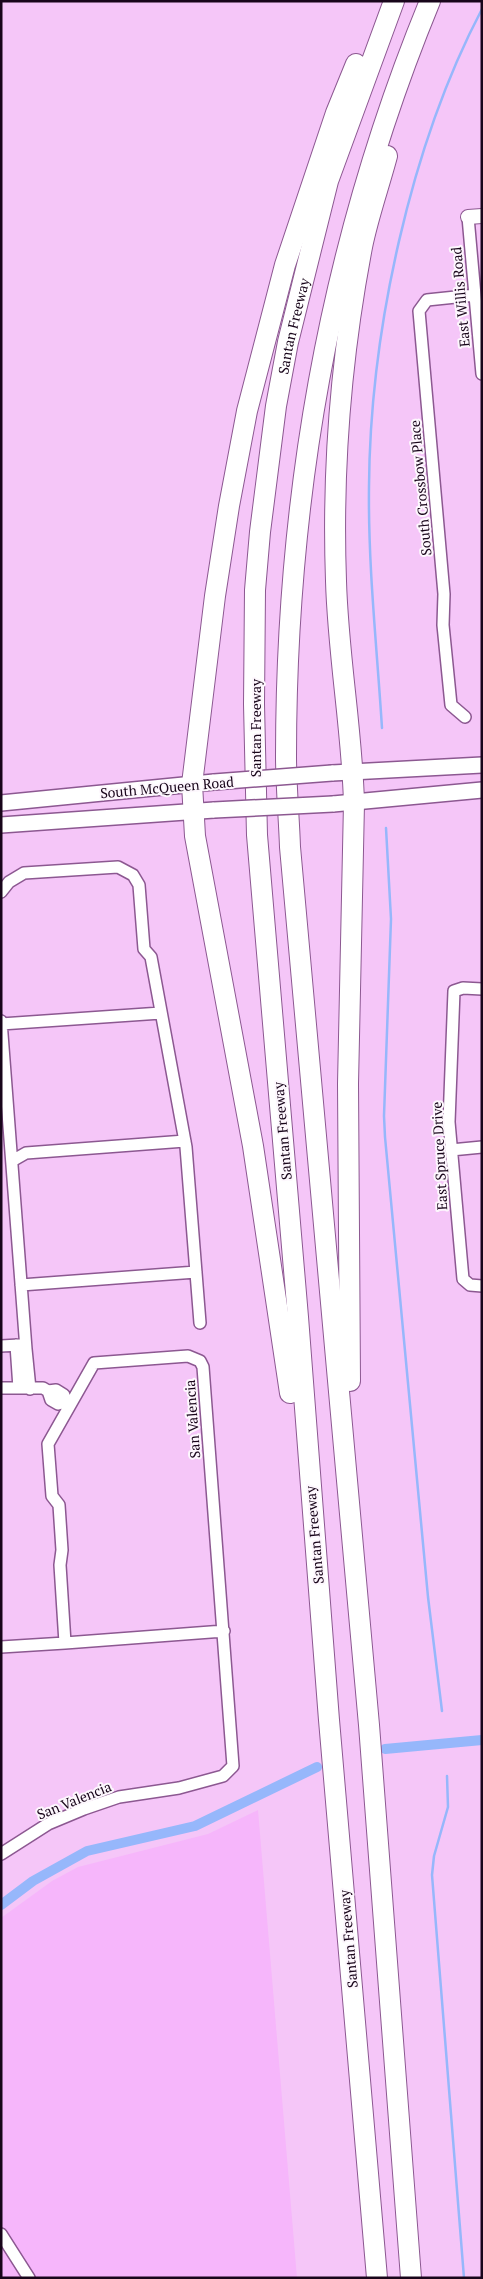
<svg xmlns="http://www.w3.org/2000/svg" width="483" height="2279" viewBox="0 0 483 2279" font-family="'PT Serif',serif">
  <rect width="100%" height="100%" fill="#f5c6f8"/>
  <path fill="#f6b6fb" d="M 258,1810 L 297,2278 L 1,2278 L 1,1918 L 52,1881 L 78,1867 L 208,1834 Z"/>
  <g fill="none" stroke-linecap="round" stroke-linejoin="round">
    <path stroke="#96b7fb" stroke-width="2.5" d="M 382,728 C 377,648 368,567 369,487 C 370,333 410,146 482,9
      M 386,828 L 391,919 L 384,1116 L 385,1137 L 428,1597 L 442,1711
      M 447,1776 L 448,1807 L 434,1856 L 432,1875 L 464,2278"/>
    <path stroke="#96b7fb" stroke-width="10" d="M 385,1749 L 482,1740
      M 1,1905 L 33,1881 L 87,1851 L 195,1826 L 317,1767"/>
    <g stroke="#8c5891" stroke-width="14">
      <path id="minor" d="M 468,217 L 482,374
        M 465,717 L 451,705 L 443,625 L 444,594 L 419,311 L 427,300 L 475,295
        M 1,892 L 9,882 L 24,873 L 118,867 L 133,875 L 139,885 L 144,949 L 151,957 L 186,1147 L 200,1323
        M 482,989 L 463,988 L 454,991 L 449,1122 L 463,1279 L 470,1285 L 482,1286
        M 1,1021 L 26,1349
        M 1,1024 L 161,1013
        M 451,1150 L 482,1147
        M 12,1161 L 26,1153 L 185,1141
        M 21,1285 L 196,1272
        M 16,1345 L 19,1388
        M 1,1346 L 19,1345 L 26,1349 L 30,1389
        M 1,1388 L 43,1388 L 48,1391 L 56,1390 L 64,1395 L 65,1402
        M 48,1391 L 51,1400 L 58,1404 L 65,1402 L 70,1405
        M 65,1643 L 224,1631
        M 1,1647 L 65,1643 L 60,1565 L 62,1550 L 59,1505 L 52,1496 L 48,1444 L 94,1363 L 188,1356 L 200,1361 L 203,1367 L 233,1766 L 223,1776 L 179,1788 L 119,1797 L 84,1809 L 48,1824 L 1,1854
        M 1,2234 L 29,2278"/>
    </g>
    <g stroke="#8c5891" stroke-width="16">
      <path id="tertiary" d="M 468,217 L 482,216"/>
    </g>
    <g stroke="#8c5891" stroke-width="18">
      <path id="secondary" d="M 332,773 L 482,765
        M 1,803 L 214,782
        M 333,804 L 482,790
        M 1,825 L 214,810"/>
    </g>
    <g stroke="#8c5891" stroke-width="22">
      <g id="motorway">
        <path d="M 350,1381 L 348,1084 L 354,803 C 352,729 338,655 336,581 C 332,469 341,357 362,247 C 368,217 379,186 387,156"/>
        <path d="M 290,1393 L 253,1146 L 195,836 L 192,784 L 215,596 L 229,506 L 247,411 L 285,265 L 336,113 L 356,64"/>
        <path id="s1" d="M 377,2278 L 329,1720 L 298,1317 L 257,835 L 254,704 L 255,590 L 260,532 L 276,406 L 288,342 L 328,181 L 394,1"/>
        <path d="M 411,2278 L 369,1725 L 290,847 C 289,817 286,786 286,756 C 286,497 331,241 430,1"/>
      </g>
    </g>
    <use href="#minor" stroke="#fff" stroke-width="11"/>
    <use href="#tertiary" stroke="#fff" stroke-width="14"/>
    <use href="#secondary" stroke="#fff" stroke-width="15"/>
    <use href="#motorway" stroke="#fff" stroke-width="20"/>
    <g stroke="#8c5891" stroke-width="18" stroke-linecap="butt">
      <path id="secondary-bridge" d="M 214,782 L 332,773
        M 214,810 L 333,804"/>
    </g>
    <use href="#secondary-bridge" stroke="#fff" stroke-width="15"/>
  </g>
  <g text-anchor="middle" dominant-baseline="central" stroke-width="4" stroke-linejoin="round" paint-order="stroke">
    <g font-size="14" fill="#18051a" stroke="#fdf7fd">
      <text transform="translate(460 297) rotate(-95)">East Willis Road</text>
      <text stroke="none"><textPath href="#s1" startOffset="1960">Santan Freeway</textPath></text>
      <text transform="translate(420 488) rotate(-95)">South Crossbow Place</text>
      <text transform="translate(255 728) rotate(-90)">Santan Freeway</text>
      <text transform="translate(167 787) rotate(-5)">South McQueen Road</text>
      <text transform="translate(282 1131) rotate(-95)">Santan Freeway</text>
      <text transform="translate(439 1156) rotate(-93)">East Spruce Drive</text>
      <text transform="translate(192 1419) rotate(-94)">San Valencia</text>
      <text transform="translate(314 1535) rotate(-95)">Santan Freeway</text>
      <text transform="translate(74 1800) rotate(-22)">San Valencia</text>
      <text transform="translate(348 1939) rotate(-95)">Santan Freeway</text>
    </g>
  </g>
  <rect width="483" height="2279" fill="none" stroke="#18051a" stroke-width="5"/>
</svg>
